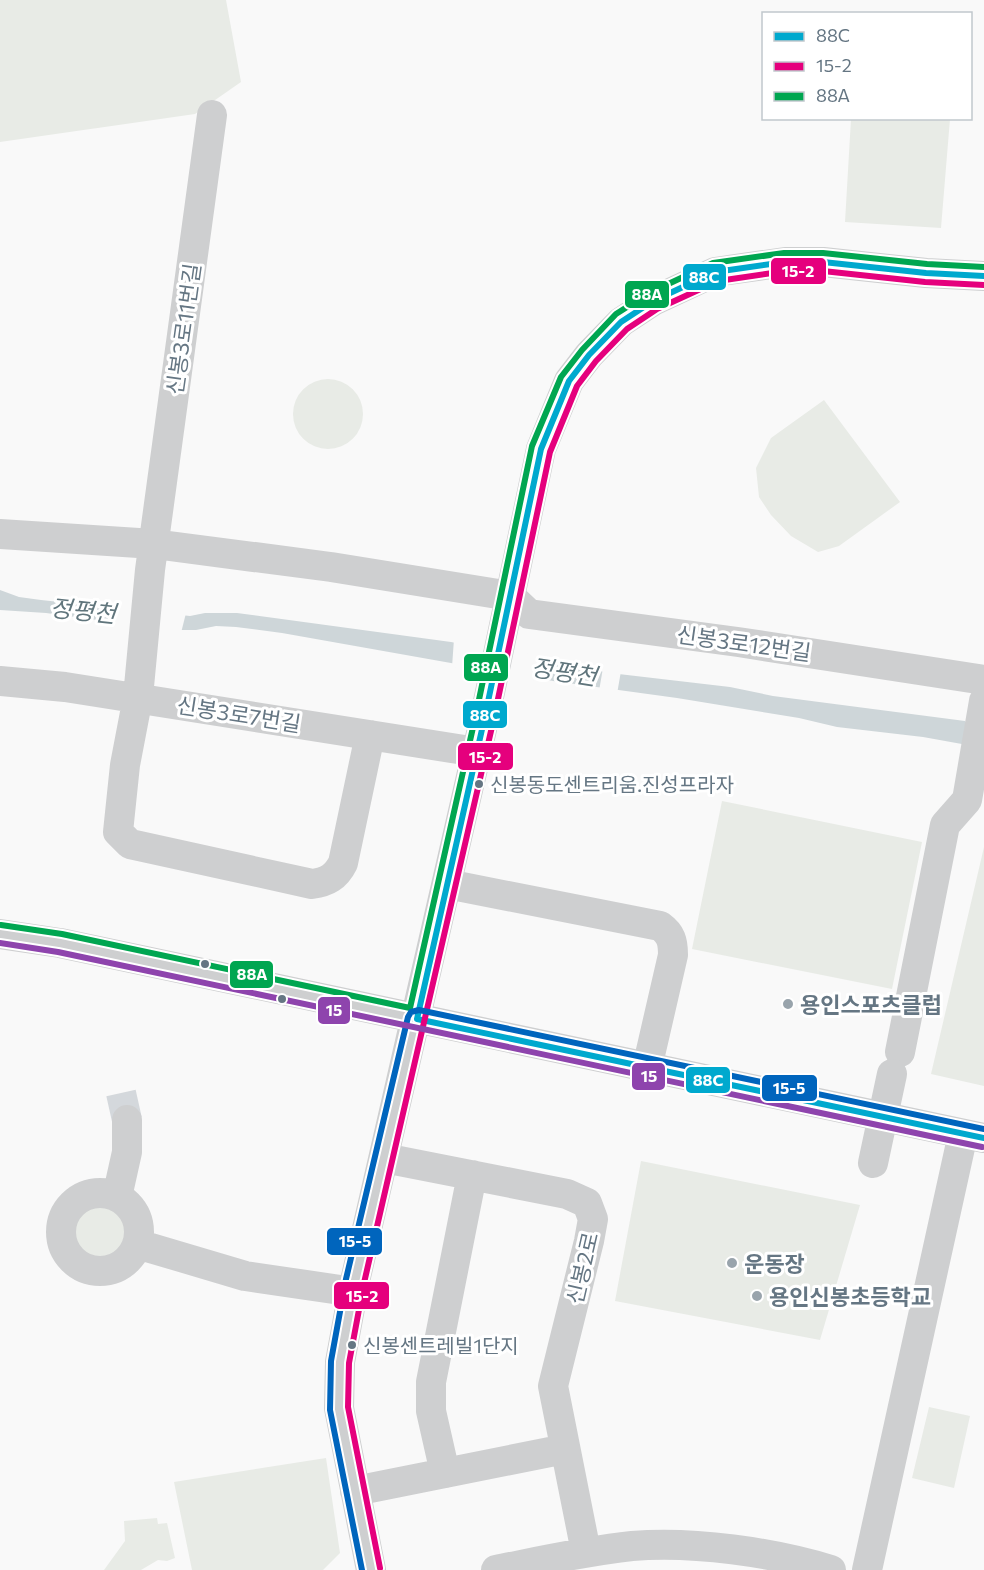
<svg xmlns="http://www.w3.org/2000/svg" width="984" height="1570" viewBox="0 0 984 1570" font-family="Commissioner,'Noto Sans KR',sans-serif">
  <rect width="100%" height="100%" fill="#f9f9f9"/>
  <path fill="#e8ebe6" d="M 0,0 L 226,0 L 241,82 L 195,114 L 0,142 Z
    M 851,119 L 950,119 L 941,228 L 845,222 Z
    M293 414a35 35 0 1 1 70 0a35 35 0 1 1-70 0Z
    M 824,400 L 900,502 L 839,546 L 818,552 L 791,536 L 771,515 L 759,497 L 756,468 L 771,438 Z
    M 722,801 L 922,842 L 892,989 L 692,949 Z
    M 984,847 L 984,1086 L 931,1074 Z
    M 641,1161 L 860,1205 L 820,1340 L 615,1301 Z
    M63 1232a36 36 0 1 1 72 0a36 36 0 1 1-72 0Z
    M 929,1407 L 970,1416 L 954,1488 L 912,1478 Z
    M 326,1458 L 340,1553 L 323,1570 L 192,1570 L 174,1482 Z
    M 157,1518 L 158,1524 L 167,1523 L 175,1558 L 167,1561 L 158,1560 L 141,1570 L 104,1570 L 125,1541 L 124,1521 Z"/>
  <path fill="#ced6d9" d="M 0,590 L 19,597 L 41,600 L 190,616 L 205,613 L 237,613 L 451,642 L 610,673 L 730,687 L 773,696 L 965,721 L 984,748 L 923,737 L 837,727 L 799,718 L 677,698 L 553,681 L 282,633 L 236,627 L 216,626 L 196,630 L 170,630 L 46,613 L 0,610 Z"/>
  <path fill="#f9f9f9" d="M 116,606 L 186,613 L 181,633 L 169,633 L 115,625 Z
    M 454,639 L 545,657 L 537,681 L 452,667 Z
    M 603,668 L 621,671 L 617,694 L 599,691 Z"/>
  <g fill="none" stroke-linecap="round" stroke-linejoin="round">
    <path stroke="#d4d8dc" stroke-width="30" stroke-dasharray="30 15" stroke-linecap="butt" d="M 121,1093 L 127,1120"/>
    <path stroke="#cecfd0" stroke-width="30" d="M 212,115 L 150,570 L 138,697 L 125,765 L 118,832 L 130,844 L 312,884 C 327,882 336,877 343,863 L 370,735
      M 0,534 L 154,544 L 331,567 L 510,596 L 529,614 L 738,642 L 984,680
      M 0,681 L 65,687 L 477,752
      M 447,884 L 660,926 C 671,934 673,941 673,955 L 647,1068
      M 0,934 L 60,943 L 984,1138
      M 900,1052 L 945,825 L 967,800 L 984,701
      M 384,1158 L 567,1194 L 587,1203 L 593,1219 L 589,1241 L 553,1386 L 586,1552
      M61 1232a39 39 0 1 1 78 0a39 39 0 1 1-78 0Z
      M 117,1197 L 127,1152 L 127,1120
      M 137,1244 L 245,1276 L 354,1292
      M 445,1473 L 431,1411 L 431,1382 L 472,1175
      M 355,1491 L 565,1449
      M 371,1570 L 339,1408 L 340,1362 L 355,1281 L 485,716 L 541,449 L 569,381 L 589,355 L 621,322 L 653,301 L 715,272 L 785,262 L 823,262 L 926,273 L 984,276
      M 496,1570 C 541,1561 586,1551 632,1546 C 694,1541 772,1552 831,1570
      M 867,1570 L 963,1134"/>
    <path stroke="#cecfd0" stroke-width="30" d="M 873,1163 L 892,1074"/>
    <g stroke="#fff" stroke-width="10">
      <path id="bus-1" d="M 984,276 L 926,273 L 823,262 L 785,262 L 715,272 L 653,301 L 621,322 L 589,355 L 569,381 L 541,449 L 485,716 L 417,1019 L 984,1138"/>
    </g>
    <g stroke="#fff" stroke-width="10">
      <path id="bus-2" d="M 380,1568 L 348,1407 L 349,1363 L 364,1283 L 494,718 L 550,452 L 577,386 L 596,361 L 627,329 L 657,309 L 718,281 L 786,271 L 823,271 L 925,282 L 984,285"/>
    </g>
    <g stroke="#fff" stroke-width="10">
      <path id="bus-3" d="M 1,925 L 62,934 L 410,1008 L 476,714 L 532,446 L 561,377 L 582,350 L 616,314 L 649,293 L 713,263 L 784,253 L 823,253 L 927,264 L 984,267"/>
    </g>
    <g stroke="#fff" stroke-width="10">
      <path id="bus-4" d="M 362,1570 L 330,1410 L 331,1361 L 346,1279 L 408,1017 L 411,1012 L 419,1010 L 984,1129"/>
    </g>
    <g stroke="#fff" stroke-width="10">
      <path id="bus-5" d="M 0,943 L 58,952 L 982,1147"/>
    </g>
    <use href="#bus-1" stroke="#00a9ce" stroke-width="6"/>
    <use href="#bus-2" stroke="#e5007d" stroke-width="6"/>
    <use href="#bus-3" stroke="#00a651" stroke-width="6"/>
    <use href="#bus-4" stroke="#0065bd" stroke-width="6"/>
    <use href="#bus-5" stroke="#8e44ad" stroke-width="6"/>
  </g>
  <g fill="#657683" stroke="#fff" stroke-width="2">
    <circle cx="479" cy="784" r="5"/>
    <circle cx="205" cy="964" r="5"/>
    <circle cx="282" cy="999" r="5"/>
    <circle cx="352" cy="1345" r="5"/>
  </g>
  <g fill="#99a4ac" stroke="#fff" stroke-width="2">
    <circle cx="788" cy="1004" r="6"/>
    <circle cx="732" cy="1263" r="6"/>
    <circle cx="757" cy="1296" r="6"/>
  </g>
  <g text-anchor="middle" dominant-baseline="central" stroke-width="6" stroke-linejoin="round" paint-order="stroke">
    <g font-size="20" fill="#657683" stroke="#fff" text-anchor="start">
      <text x="490" y="784">신봉동도센트리움.진성프라자</text>
      <text x="363" y="1345">신봉센트레빌1단지</text>
    </g>
    <g font-size="22" fill="#657683" stroke="#fff">
      <text transform="translate(183 329) rotate(-82)">신봉3로11번길</text>
      <text transform="translate(744 643) rotate(8)">신봉3로12번길</text>
      <text transform="translate(239 714) rotate(9)">신봉3로7번길</text>
      <text transform="translate(582 1268) rotate(-77)">신봉2로</text>
    </g>
    <g font-size="22" font-weight="bold" fill="#657683" stroke="#fff" text-anchor="start">
      <text x="800" y="1004">용인스포츠클럽</text>
      <text x="744" y="1263">운동장</text>
      <text x="769" y="1296">용인신봉초등학교</text>
    </g>
    <g font-size="24" font-style="italic" fill="#60757c" stroke="#fff">
      <text transform="translate(83 610) rotate(6)">정평천</text>
      <text transform="translate(564 671) rotate(9)">정평천</text>
    </g>
  </g>
  <g stroke="#fff" stroke-width="2">
    <rect x="770" y="257" width="57" height="28" rx="6" fill="#e5007d"/>
    <rect x="682" y="263" width="45" height="28" rx="6" fill="#00a9ce"/>
    <rect x="624" y="280" width="46" height="29" rx="6" fill="#00a651"/>
    <rect x="463" y="653" width="46" height="29" rx="6" fill="#00a651"/>
    <rect x="462" y="700" width="46" height="29" rx="6" fill="#00a9ce"/>
    <rect x="457" y="742" width="57" height="29" rx="6" fill="#e5007d"/>
    <rect x="229" y="960" width="45" height="29" rx="6" fill="#00a651"/>
    <rect x="317" y="996" width="34" height="29" rx="6" fill="#8e44ad"/>
    <rect x="631" y="1062" width="35" height="29" rx="6" fill="#8e44ad"/>
    <rect x="685" y="1066" width="46" height="28" rx="6" fill="#00a9ce"/>
    <rect x="761" y="1074" width="57" height="28" rx="6" fill="#0065bd"/>
    <rect x="326" y="1227" width="57" height="29" rx="6" fill="#0065bd"/>
    <rect x="333" y="1281" width="57" height="29" rx="6" fill="#e5007d"/>
  </g>
  <g font-size="16" text-anchor="middle" font-weight="bold" fill="#fff">
    <text x="798" y="277">15-2</text>
    <text x="704" y="283">88C</text>
    <text x="647" y="300">88A</text>
    <text x="486" y="673">88A</text>
    <text x="485" y="721">88C</text>
    <text x="485" y="763">15-2</text>
    <text x="252" y="980">88A</text>
    <text x="334" y="1016">15</text>
    <text x="649" y="1082">15</text>
    <text x="708" y="1086">88C</text>
    <text x="789" y="1094">15-5</text>
    <text x="355" y="1247">15-5</text>
    <text x="362" y="1302">15-2</text>
  </g>
  <rect x="762" y="12" width="210" height="108" fill="#ffffff" stroke="#c1c8cd" stroke-width="1.5"/>
  <rect x="774" y="32" width="30" height="9" fill="#00a9ce" stroke="#c1c8cd" stroke-width="1.5"/>
  <text x="816" y="42" font-size="18" fill="#657683">88C</text>
  <rect x="774" y="62" width="30" height="9" fill="#e5007d" stroke="#c1c8cd" stroke-width="1.5"/>
  <text x="816" y="72" font-size="18" fill="#657683">15-2</text>
  <rect x="774" y="92" width="30" height="9" fill="#00a651" stroke="#c1c8cd" stroke-width="1.5"/>
  <text x="816" y="102" font-size="18" fill="#657683">88A</text>
</svg>
